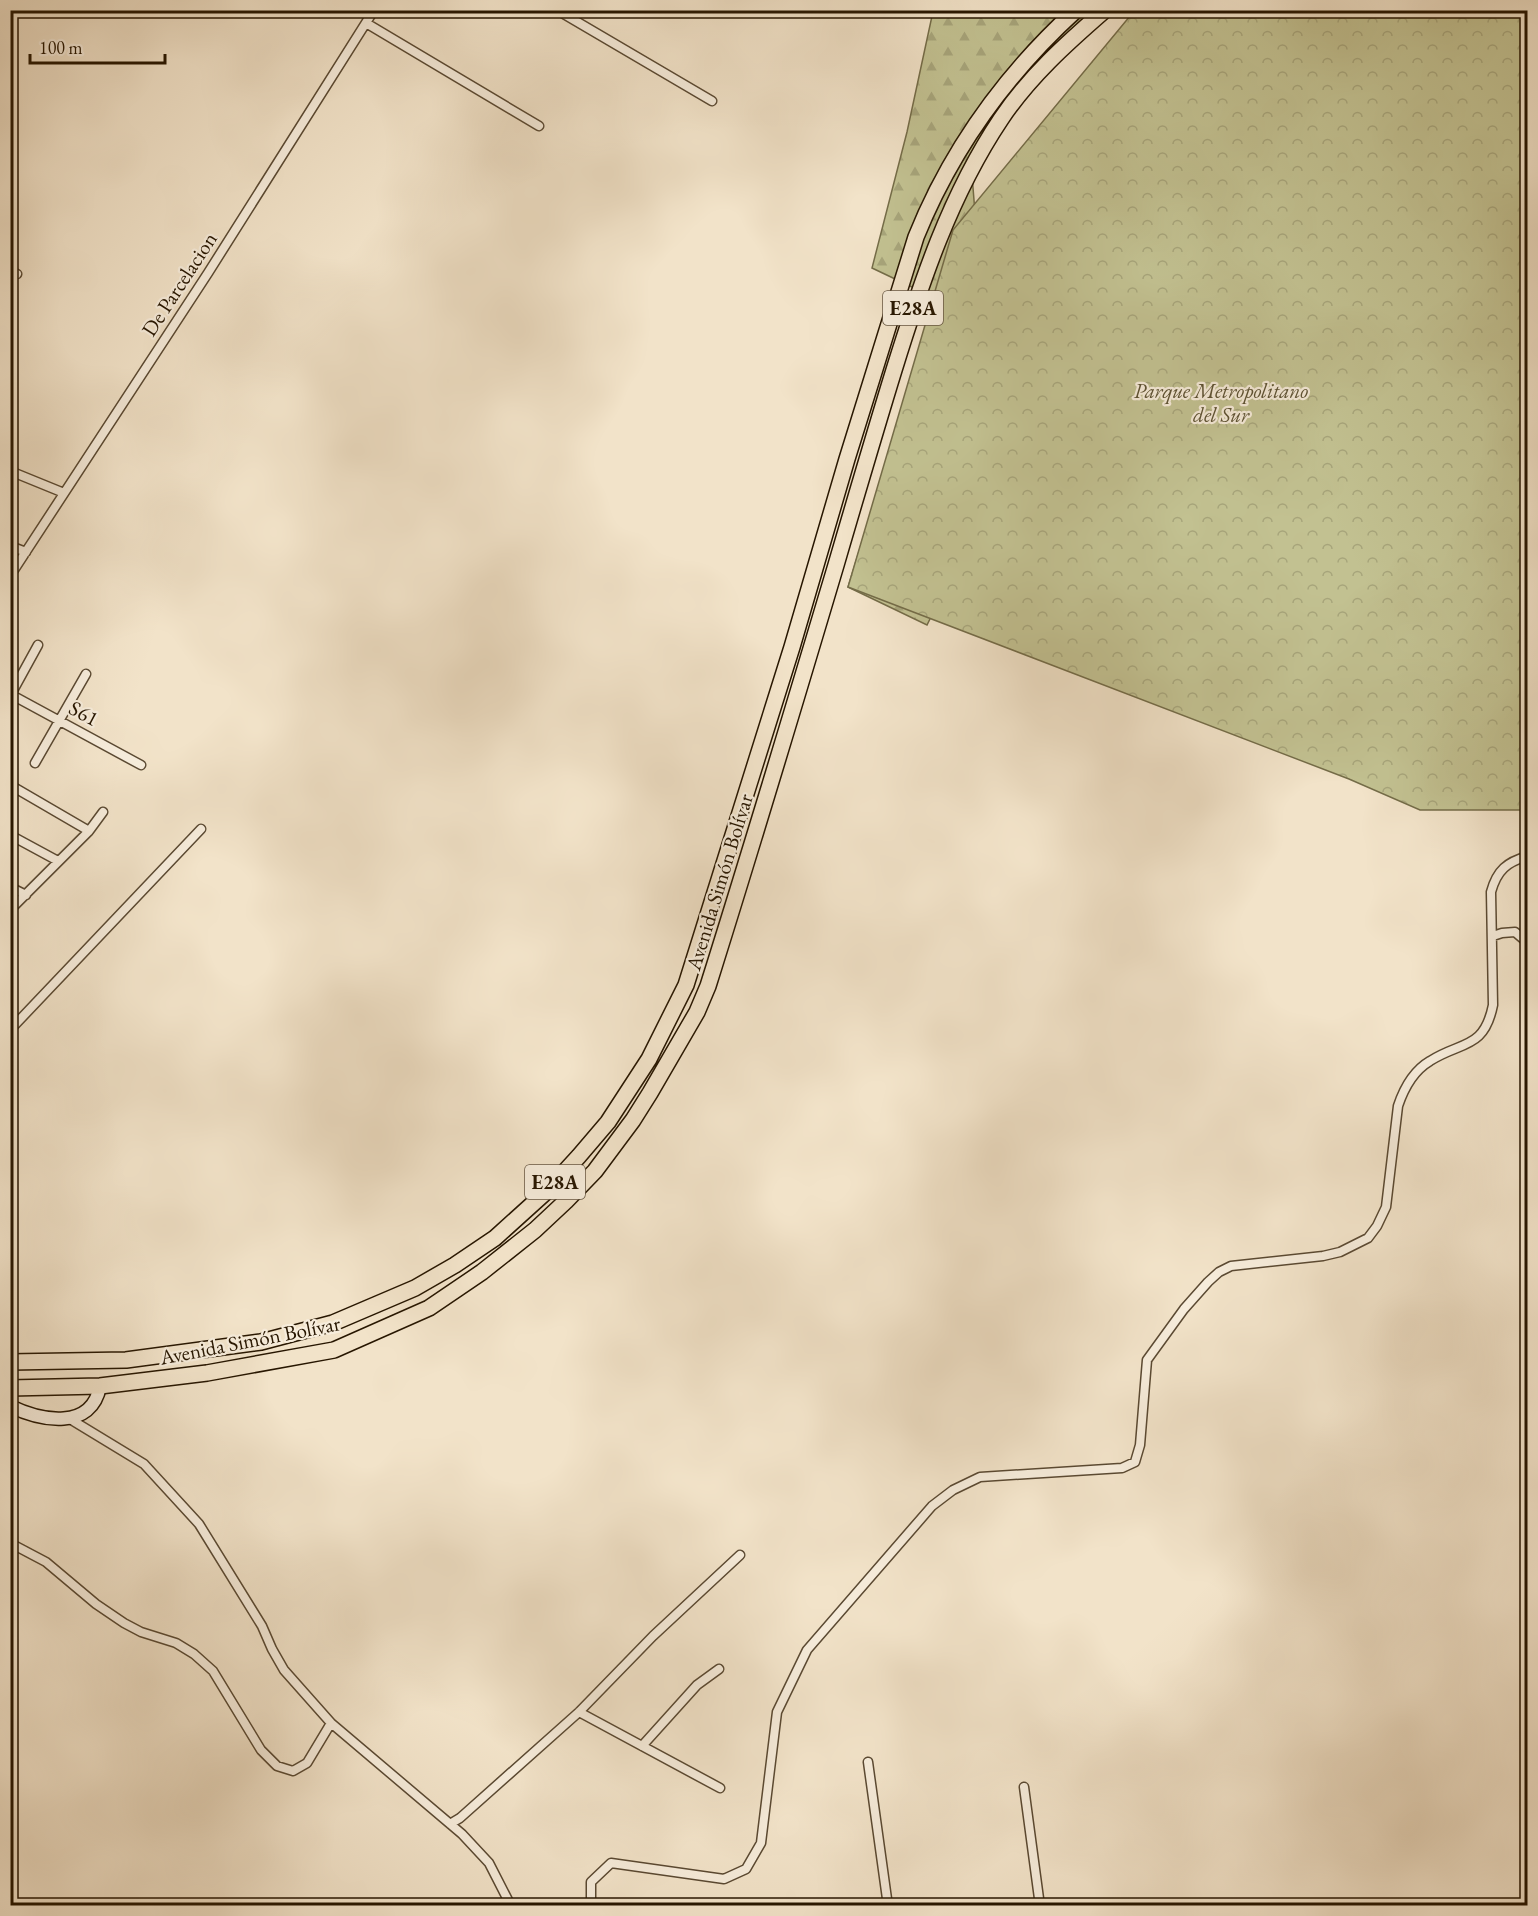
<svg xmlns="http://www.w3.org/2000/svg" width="1538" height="1916" viewBox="0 0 1538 1916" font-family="'EB Garamond',serif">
  <defs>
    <pattern id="forest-firs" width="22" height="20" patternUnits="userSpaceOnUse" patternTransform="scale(1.5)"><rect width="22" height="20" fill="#c2c191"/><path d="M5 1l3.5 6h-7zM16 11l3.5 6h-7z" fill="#a7a57b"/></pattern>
    <pattern id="park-crowns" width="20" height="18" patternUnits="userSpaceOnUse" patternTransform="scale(1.5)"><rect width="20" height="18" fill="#c2c191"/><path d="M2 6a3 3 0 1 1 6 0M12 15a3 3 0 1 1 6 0" fill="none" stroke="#a7a57b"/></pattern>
  </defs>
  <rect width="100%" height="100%" fill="#f2e3c9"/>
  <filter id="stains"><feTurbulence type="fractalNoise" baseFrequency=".00333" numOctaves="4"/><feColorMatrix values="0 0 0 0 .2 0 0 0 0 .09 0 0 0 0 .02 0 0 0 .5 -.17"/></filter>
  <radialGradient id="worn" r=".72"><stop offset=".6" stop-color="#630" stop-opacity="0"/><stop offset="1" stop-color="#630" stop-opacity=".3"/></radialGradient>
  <path fill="url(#forest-firs)" stroke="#746c48" stroke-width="1.5" d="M 935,10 L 1104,11 L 1016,85 L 972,175 L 979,263 L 1016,443 L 927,625 L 848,587 L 923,344 L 933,297 L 872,268 L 907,132 L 932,16 Z"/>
  <path fill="url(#park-crowns)" stroke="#746c48" stroke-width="1.5" d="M 1135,10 L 1527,11 L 1527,810 L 1420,810 L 1349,779 L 848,587 L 953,230 Z"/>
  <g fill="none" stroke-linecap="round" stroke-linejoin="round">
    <g stroke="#5a4932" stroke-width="11">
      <path id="street" d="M 557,10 L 712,101
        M 10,17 L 16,10
        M 366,23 L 539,126
        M 10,271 L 17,274
        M 10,471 L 64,493
        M 10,546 L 26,552
        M 10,576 L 208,273 L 374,10
        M 10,694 L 141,765
        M 10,696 L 38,645
        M 35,763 L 86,674
        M 10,785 L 89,831
        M 10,835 L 58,861
        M 10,887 L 26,895
        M 10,910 L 89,831 L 103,812
        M 1493,936 L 1502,933 L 1515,932 L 1528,943
        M 10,1030 L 201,829
        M 70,1419 L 144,1464 L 199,1524 L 262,1626 L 272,1649 L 284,1670 L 331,1723 L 462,1834 L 489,1863 L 511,1906
        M 10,1543 L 46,1562 L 96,1604 L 124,1623 L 141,1632 L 176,1643 L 194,1654 L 213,1671 L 261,1750 L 277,1766 L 293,1771 L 307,1763 L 331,1723
        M 579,1712 L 720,1788
        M 642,1746 L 697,1685 L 719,1669
        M 868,1762 L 888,1906
        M 1024,1787 L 1040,1906
        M 450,1824 L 460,1818 L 579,1712 L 653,1636 L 740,1555
        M 591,1906 L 591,1882 L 611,1863 L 724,1879 L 746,1869 L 761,1843 L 777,1712 L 807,1650 L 932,1506 L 953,1490 L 980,1477 L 1122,1468 L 1135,1462 L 1140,1445 L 1147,1360 L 1184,1309 L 1208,1282 L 1219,1272 L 1231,1266 L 1323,1256 L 1340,1252 L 1368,1238 L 1377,1226 L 1386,1207 L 1398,1106 C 1404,1088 1413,1071 1430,1061 C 1461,1041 1484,1050 1493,1005 L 1491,892 C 1497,870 1507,862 1528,856"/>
    </g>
    <g stroke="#271600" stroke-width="15">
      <path id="secondary" d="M 10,1406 C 41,1421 92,1431 100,1386"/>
    </g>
    <g stroke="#271600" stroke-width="18">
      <path id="highway" d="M 10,1362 L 126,1360 L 261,1342 L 333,1323 L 415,1288 L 455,1265 L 495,1238 L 547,1191 L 579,1156 L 608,1122 L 649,1059 L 686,985 L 792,647 L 847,459 L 916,237 C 951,150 1007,73 1076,10
        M 10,1388 L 100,1386 L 207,1373 L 334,1350 L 429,1308 L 482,1272 L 535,1230 L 566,1201 L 595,1171 L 633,1120 L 650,1093 L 697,1012 L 708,986 C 752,846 794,706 836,565 C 855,500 874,435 894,370 C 921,283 950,195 1001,119 C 1029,77 1067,43 1105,10"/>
    </g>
    <use href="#street" stroke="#f7eddc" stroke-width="8"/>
    <use href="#secondary" stroke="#f7eddc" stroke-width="12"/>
    <use href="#highway" stroke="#f2e3c9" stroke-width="15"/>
  </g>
  <g text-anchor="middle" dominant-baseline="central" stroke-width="4.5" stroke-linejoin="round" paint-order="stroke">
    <g fill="#f7eddc" stroke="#655642" stroke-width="1.5">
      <rect x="883" y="291" width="60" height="34" rx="4.5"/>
      <rect x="525" y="1165" width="60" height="34" rx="4.5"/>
    </g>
    <g font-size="20" font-weight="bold" fill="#271600">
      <text x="913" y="308">E28A</text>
      <text x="555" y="1182">E28A</text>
    </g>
    <g font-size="21" fill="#271600" stroke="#f7eddc">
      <text transform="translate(179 284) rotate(-57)">De Parcelacion</text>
      <text transform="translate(84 713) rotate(28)">S61</text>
      <text transform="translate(719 882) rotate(-73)">Avenida Simón Bolívar</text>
      <text transform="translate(250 1340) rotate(-11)">Avenida Simón Bolívar</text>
    </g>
    <g font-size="21" font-style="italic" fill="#5d5233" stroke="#f7eddc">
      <text x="1221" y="390">Parque Metropolitano<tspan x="1221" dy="24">del Sur</tspan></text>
    </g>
  </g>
  <rect width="1538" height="1916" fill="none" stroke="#f2e3c9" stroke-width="36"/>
  <rect x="12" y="12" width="1514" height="1892" fill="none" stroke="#271600" stroke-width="3"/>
  <rect x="18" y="18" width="1502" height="1880" fill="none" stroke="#271600" stroke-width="1.5"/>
  <path d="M30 54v9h135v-9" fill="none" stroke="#271600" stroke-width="3"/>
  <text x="39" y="54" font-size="18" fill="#271600" stroke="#f7eddc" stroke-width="4.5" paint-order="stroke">100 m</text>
  <rect width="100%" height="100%" filter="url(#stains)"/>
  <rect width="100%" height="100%" fill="url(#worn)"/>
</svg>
